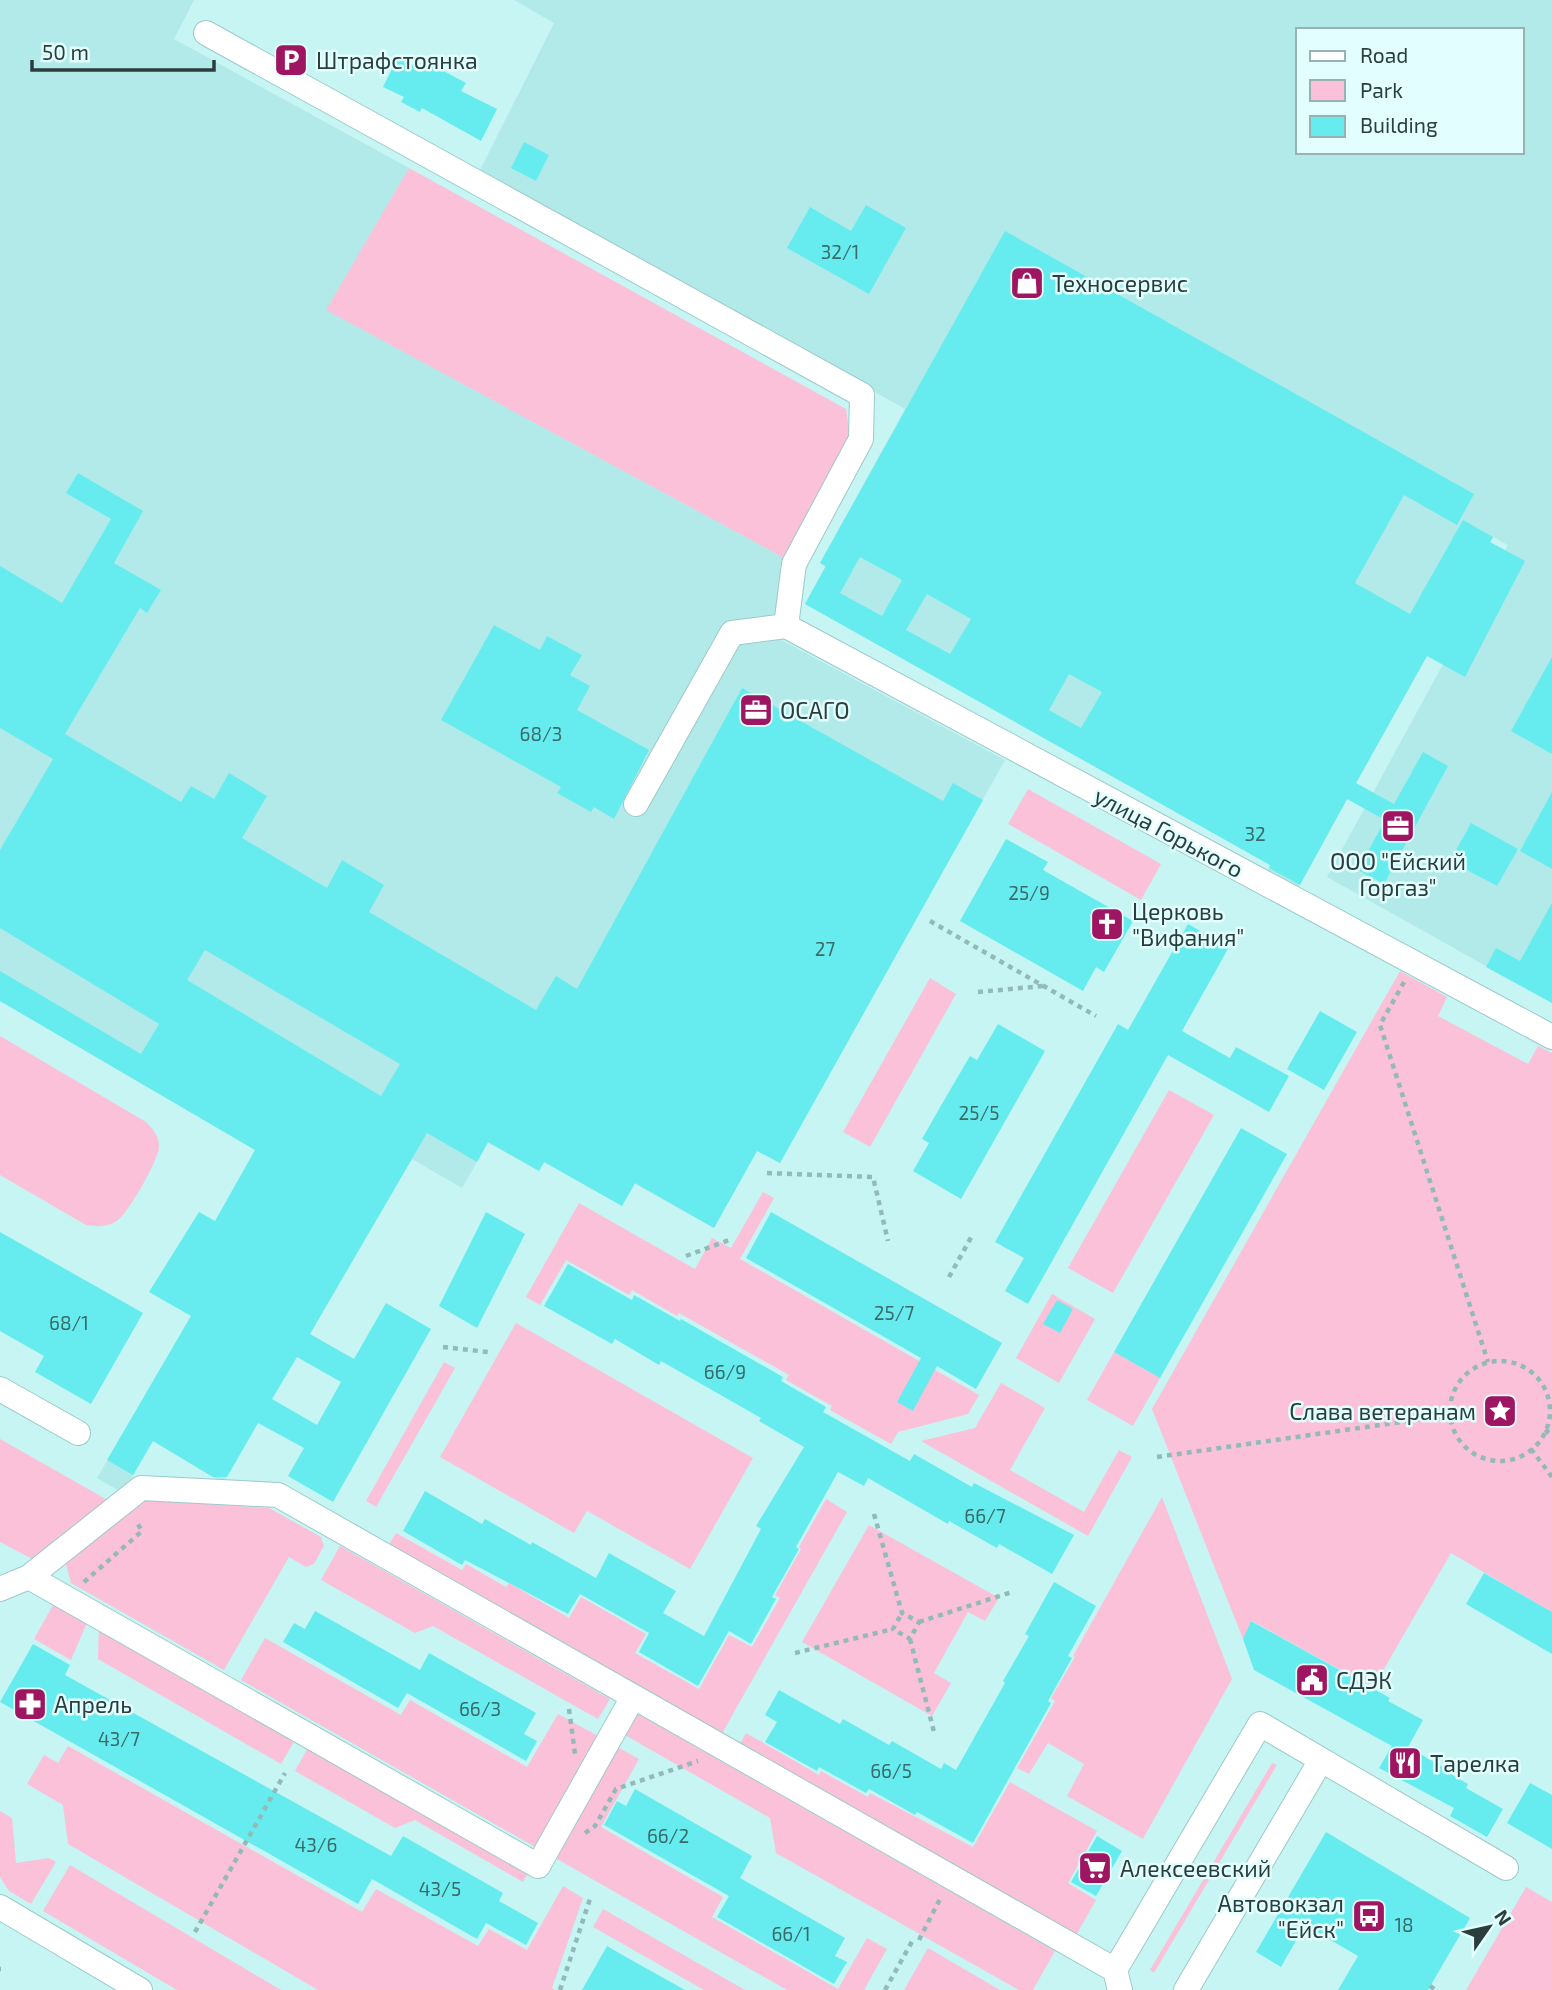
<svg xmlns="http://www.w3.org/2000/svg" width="1552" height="1990" viewBox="0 0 1552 1990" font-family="'Exo 2',sans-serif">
  <rect width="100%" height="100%" fill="#c6f5f4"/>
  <path fill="#b2eaea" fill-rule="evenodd" d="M 0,0 L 194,0 L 174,39 L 409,168 L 327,310 L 788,560 L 772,635 L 1005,760 L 780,1163 L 757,1151 L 714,1228 L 635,1184 L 622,1206 L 545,1162 L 539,1171 L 488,1143 L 462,1188 L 412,1159 L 223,1483 L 153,1441 L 123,1493 L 97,1478 L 279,1164 L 0,1001 Z
    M 514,0 L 1552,0 L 1552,1003 L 1327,877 L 1508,545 L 1493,537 L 1297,890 L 1266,873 L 1270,865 L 805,604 L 825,567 L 820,563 L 905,409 L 480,170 L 554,23 ZM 1298,30 L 1522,30 L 1522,152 L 1298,152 Z"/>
  <path fill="#fbc1d8" d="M 409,168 L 846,409 L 850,437 L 788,560 L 326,310 Z
    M 1028,789 L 1161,864 L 1141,900 L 1008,824 Z
    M 1400,971 L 1447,997 L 1438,1016 L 1528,1064 L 1538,1046 L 1552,1053 L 1552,1612 L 1451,1553 L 1373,1688 L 1252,1621 L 1243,1639 L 1152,1409 Z
    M 930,978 L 956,994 L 870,1147 L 843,1132 Z
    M 0,1036 L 146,1122 C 153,1129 159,1136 159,1147 C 159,1159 129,1212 118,1220 C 108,1227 98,1227 86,1225 L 0,1175 Z
    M 1169,1090 L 1214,1115 L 1113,1293 L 1068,1268 Z
    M 763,1192 L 774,1198 L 740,1259 L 979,1395 L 968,1414 L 898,1432 L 891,1444 L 830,1410 L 832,1406 L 786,1380 L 789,1375 L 679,1313 L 677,1316 L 632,1290 L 629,1295 L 566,1260 L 540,1305 L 526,1297 L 579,1203 L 695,1269 L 712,1238 L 731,1248 Z
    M 1052,1294 L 1095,1319 L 1059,1383 L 1016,1358 Z
    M 516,1323 L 753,1458 L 690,1569 L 587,1511 L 574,1533 L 440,1457 Z
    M 1114,1352 L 1160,1378 L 1133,1426 L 1087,1400 Z
    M 444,1362 L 455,1368 L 376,1507 L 366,1501 Z
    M 1001,1383 L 1045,1408 L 1010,1470 L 1084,1512 L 1119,1450 L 1132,1457 L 1088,1536 L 921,1441 L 975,1428 Z
    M 0,1439 L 111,1502 L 34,1560 L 0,1542 Z
    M 1162,1497 L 1232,1679 L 1143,1839 L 1067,1796 L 1084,1764 L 1048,1743 L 1029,1774 L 1017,1768 L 1055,1701 L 1051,1698 L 1075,1657 L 1073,1656 Z
    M 826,1499 L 847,1512 L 720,1737 L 387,1548 L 396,1533 L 462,1570 L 466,1564 L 506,1587 L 509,1583 L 569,1618 L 581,1597 L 646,1634 L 635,1653 L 699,1689 L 729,1635 L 752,1647 L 780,1598 L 775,1595 L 801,1549 L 799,1547 Z
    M 146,1500 L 269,1508 L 321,1537 L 324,1546 L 314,1564 L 306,1567 L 289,1557 L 224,1670 L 71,1583 L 65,1561 Z
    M 869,1525 L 999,1598 L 985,1621 L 968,1612 L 934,1673 L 951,1683 L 932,1716 L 802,1642 Z
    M 340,1546 L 610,1699 L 598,1719 L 433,1626 L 415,1633 L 321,1580 Z
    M 57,1598 L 90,1616 L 71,1660 L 34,1639 Z
    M 99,1622 L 298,1735 L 281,1764 L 98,1659 Z
    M 265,1638 L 401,1715 L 410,1700 L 527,1767 L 558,1714 L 600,1737 L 537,1848 L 241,1680 Z
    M 636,1713 L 1055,1951 L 1033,1990 L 1019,1990 L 776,1853 L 770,1818 L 623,1734 Z
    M 746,1733 L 819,1775 L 821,1771 L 868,1797 L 870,1793 L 973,1847 L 1010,1782 L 1097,1831 L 1068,1883 L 1096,1900 L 1074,1939 L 738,1747 Z
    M 311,1742 L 531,1867 L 523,1882 L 415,1820 L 395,1828 L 295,1771 Z
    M 612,1744 L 639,1759 L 601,1827 L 723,1897 L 712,1917 L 838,1989 L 867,1938 L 887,1949 L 864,1990 L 787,1990 L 550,1855 Z
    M 68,1746 L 362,1912 L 376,1889 L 478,1946 L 489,1929 L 527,1950 L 563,1886 L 583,1898 L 552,1988 L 555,1990 L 318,1990 L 68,1844 L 63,1805 L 27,1784 L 44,1755 L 58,1763 Z
    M 1272,1763 L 1277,1765 L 1154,1973 L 1150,1970 Z
    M 0,1811 L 12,1818 L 16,1863 L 49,1858 L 56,1862 L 31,1904 L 9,1891 L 0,1877 Z
    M 70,1865 L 281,1990 L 177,1990 L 43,1911 Z
    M 1526,1887 L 1552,1902 L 1552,1990 L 1466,1990 Z
    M 603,1909 L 745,1990 L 704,1990 L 593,1927 Z
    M 928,1948 L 1000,1990 L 904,1990 Z"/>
  <path fill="#66ecee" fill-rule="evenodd" d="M 398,57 L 421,69 L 425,61 L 466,83 L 461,91 L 497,109 L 481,141 L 422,108 L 420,112 L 401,102 L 404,97 L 383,87 Z
    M 524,142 L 549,155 L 536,181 L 511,168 Z
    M 866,205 L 906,228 L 869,294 L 787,248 L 810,207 L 851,231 Z
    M 1005,231 L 1474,494 L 1457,525 L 1404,495 L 1355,583 L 1410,614 L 1463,520 L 1493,537 L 1490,542 L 1525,561 L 1465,677 L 1427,656 L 1356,783 L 1394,804 L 1423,752 L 1448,766 L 1384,884 L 1358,870 L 1385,820 L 1347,799 L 1300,885 L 1269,868 L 1270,865 L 805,604 L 826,566 L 820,563 ZM 860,557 L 902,580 L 882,616 L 840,593 ZM 927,594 L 971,619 L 950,654 L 906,630 ZM 1069,674 L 1102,692 L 1081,728 L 1049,710 Z
    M 78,473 L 143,511 L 114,563 L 161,590 L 147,613 L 140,608 L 65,734 L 181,802 L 191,786 L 214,799 L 229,773 L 267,796 L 242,838 L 327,888 L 342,860 L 384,885 L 369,912 L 536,1010 L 556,976 L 577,989 L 742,688 L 943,801 L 953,783 L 983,800 L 780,1163 L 757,1151 L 714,1228 L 635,1183 L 622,1206 L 544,1162 L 539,1171 L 488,1142 L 477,1162 L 427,1133 L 310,1334 L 354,1359 L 386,1303 L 431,1329 L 333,1502 L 288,1476 L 304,1448 L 258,1423 L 227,1477 L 213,1477 L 153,1441 L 133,1475 L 107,1460 L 191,1316 L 149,1292 L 199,1212 L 215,1221 L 255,1150 L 0,1001 L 0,971 L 141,1054 L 159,1024 L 0,928 L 0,850 L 53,759 L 0,728 L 0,566 L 62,603 L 111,519 L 66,493 ZM 205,950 L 400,1064 L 381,1096 L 187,980 ZM 297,1357 L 341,1382 L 317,1425 L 272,1399 Z
    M 494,625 L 540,650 L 547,636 L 582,655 L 570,675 L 590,686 L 577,710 L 649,750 L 614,819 L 594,807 L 591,812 L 557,793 L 561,787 L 441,720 Z
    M 1552,657 L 1552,754 L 1511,731 Z
    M 1552,792 L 1552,869 L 1520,851 Z
    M 1471,823 L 1518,849 L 1497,886 L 1450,861 Z
    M 1006,839 L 1048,862 L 1043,870 L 1133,921 L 1104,972 L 1096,967 L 1083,991 L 960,921 Z
    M 1552,903 L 1552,1003 L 1486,967 L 1496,948 L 1520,961 Z
    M 1188,924 L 1229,947 L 1182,1031 L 1230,1058 L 1236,1047 L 1289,1076 L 1269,1112 L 1168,1055 L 1028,1304 L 1005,1291 L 1024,1258 L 995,1242 L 1118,1024 L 1128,1030 Z
    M 1320,1011 L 1357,1032 L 1324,1090 L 1287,1069 Z
    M 998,1024 L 1045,1051 L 961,1199 L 913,1171 L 929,1143 L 922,1139 L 939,1109 L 970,1056 L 977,1060 Z
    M 1241,1128 L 1287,1154 L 1160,1378 L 1114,1352 Z
    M 486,1212 L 525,1234 L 477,1328 L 439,1306 Z
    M 771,1212 L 1002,1343 L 976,1389 L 937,1366 L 913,1411 L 897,1402 L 921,1358 L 746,1258 Z
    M 0,1232 L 143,1313 L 91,1404 L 35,1372 L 44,1356 L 0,1331 Z
    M 568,1264 L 632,1300 L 634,1295 L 680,1321 L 681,1319 L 783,1377 L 781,1381 L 826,1407 L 823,1412 L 910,1461 L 914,1454 L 972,1487 L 974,1483 L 1074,1535 L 1052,1574 L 999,1544 L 997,1548 L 949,1521 L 948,1524 L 868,1478 L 864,1486 L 838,1472 L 796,1547 L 799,1549 L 772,1597 L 776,1599 L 751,1644 L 729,1631 L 698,1686 L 639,1652 L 649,1633 L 580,1594 L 568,1614 L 465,1560 L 462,1565 L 403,1531 L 425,1491 L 482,1524 L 485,1519 L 531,1545 L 532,1542 L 596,1578 L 609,1553 L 676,1591 L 663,1613 L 704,1636 L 761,1529 L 756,1526 L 804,1447 L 759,1421 L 761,1418 L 661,1361 L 659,1365 L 615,1339 L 612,1344 L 544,1306 Z
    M 1057,1300 L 1073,1309 L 1060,1333 L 1043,1324 Z
    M 1484,1573 L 1552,1612 L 1552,1654 L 1466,1604 Z
    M 1054,1582 L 1096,1606 L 1068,1656 L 1072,1658 L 1048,1701 L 1051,1703 L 973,1843 L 917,1812 L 915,1815 L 869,1789 L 866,1793 L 819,1767 L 817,1771 L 765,1742 L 777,1722 L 765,1715 L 779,1690 L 840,1724 L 843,1719 L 889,1745 L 892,1741 L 941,1769 L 944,1763 L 956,1770 L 1005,1683 L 1003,1681 L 1029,1636 L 1025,1634 Z
    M 315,1611 L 420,1670 L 429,1653 L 536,1713 L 524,1734 L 537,1741 L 526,1761 L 407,1693 L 398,1708 L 283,1642 L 294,1623 L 305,1629 Z
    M 1251,1621 L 1390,1698 L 1388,1701 L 1423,1720 L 1408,1747 L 1450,1771 L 1449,1773 L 1468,1784 L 1466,1788 L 1503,1809 L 1487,1837 L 1450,1816 L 1454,1808 L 1379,1768 L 1392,1746 L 1254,1670 L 1243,1639 Z
    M 33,1644 L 70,1665 L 65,1675 L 391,1856 L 403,1836 L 503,1893 L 499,1901 L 538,1923 L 526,1945 L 486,1923 L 477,1939 L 372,1879 L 358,1904 L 0,1702 Z
    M 1530,1783 L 1552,1795 L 1552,1849 L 1507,1823 Z
    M 635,1789 L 752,1856 L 740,1878 L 845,1938 L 835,1956 L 847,1962 L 834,1984 L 717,1917 L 729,1896 L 604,1825 L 617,1801 L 626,1806 Z
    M 1326,1832 L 1470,1918 L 1428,1990 L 1338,1990 L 1358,1956 L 1305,1925 L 1281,1967 L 1256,1952 Z
    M 1097,1836 L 1122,1851 L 1096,1896 L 1071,1882 Z
    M 607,1946 L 626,1957 L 685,1990 L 582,1990 Z"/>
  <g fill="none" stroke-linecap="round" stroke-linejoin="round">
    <g stroke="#9dc9c9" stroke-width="26">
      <path id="minor" d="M 206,33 L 862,395 L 861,439 L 794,564 L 786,626
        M 786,626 L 1552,1037
        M 636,804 L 732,633 L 786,626
        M 0,1389 L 78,1433
        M 29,1577 L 538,1866 L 633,1697
        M 0,1589 L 29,1577 L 141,1488 L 278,1495 L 1115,1970
        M 0,1907 L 140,1990
        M 1120,1990 L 1115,1970 L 1260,1724 L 1506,1868
        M 1186,1990 L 1321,1760"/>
    </g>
    <path stroke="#93b9b9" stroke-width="4.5" stroke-dasharray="5 5" stroke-linecap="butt" d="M 930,921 L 1096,1016
      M 1404,982 L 1380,1025 L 1488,1362
      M 978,992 L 1043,986
      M 767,1173 L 873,1177 L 888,1241
      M 686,1256 L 729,1240
      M 949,1277 L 973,1234
      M 443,1347 L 488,1352
      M1450 1411a50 50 0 1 1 100 0a50 50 0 1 1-100 0Z
      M 1545,1430 L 1552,1435
      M 1531,1449 L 1552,1477
      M 1157,1457 L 1450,1415
      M 874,1514 L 902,1613 L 919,1622 L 910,1639 L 893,1629 L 902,1613
      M 84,1582 L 142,1531 L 136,1521
      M 919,1622 L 1012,1592
      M 910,1639 L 934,1732
      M 795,1653 L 893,1629
      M 569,1709 L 575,1754
      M 585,1833 L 595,1826 L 616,1789 L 698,1761
      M 195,1932 L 285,1773
      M 919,1940 L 941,1897
      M 0,1969 L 1,1969
      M 1430,1986 L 1436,1990
      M 560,1990 L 591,1896
      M 885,1990 L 914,1938"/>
    <use href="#minor" stroke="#fff" stroke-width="24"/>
  </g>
  <defs>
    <g id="parking-square" transform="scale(1.75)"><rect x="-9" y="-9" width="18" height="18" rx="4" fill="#9e1562" stroke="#e2fefe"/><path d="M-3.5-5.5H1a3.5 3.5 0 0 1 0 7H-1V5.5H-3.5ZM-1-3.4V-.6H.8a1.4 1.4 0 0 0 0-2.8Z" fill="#fff"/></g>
    <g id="shop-square" transform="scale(1.75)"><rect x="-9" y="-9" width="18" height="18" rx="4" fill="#9e1562" stroke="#e2fefe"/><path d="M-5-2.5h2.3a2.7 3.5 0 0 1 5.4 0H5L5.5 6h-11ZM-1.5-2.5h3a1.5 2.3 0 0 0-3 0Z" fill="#fff"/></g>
    <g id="office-square" transform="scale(1.75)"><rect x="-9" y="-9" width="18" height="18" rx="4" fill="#9e1562" stroke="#e2fefe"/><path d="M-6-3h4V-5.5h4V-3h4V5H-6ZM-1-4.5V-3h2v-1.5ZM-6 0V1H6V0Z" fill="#fff"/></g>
    <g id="church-square" transform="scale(1.75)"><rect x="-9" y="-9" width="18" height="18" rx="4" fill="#9e1562" stroke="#e2fefe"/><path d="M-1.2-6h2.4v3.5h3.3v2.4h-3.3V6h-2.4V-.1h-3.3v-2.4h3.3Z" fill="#fff"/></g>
    <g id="sight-square" transform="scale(1.75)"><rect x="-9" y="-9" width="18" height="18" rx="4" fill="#9e1562" stroke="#e2fefe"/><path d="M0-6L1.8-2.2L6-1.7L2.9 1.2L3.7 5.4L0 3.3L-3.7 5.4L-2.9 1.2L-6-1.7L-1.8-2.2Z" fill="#fff"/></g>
    <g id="civic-square" transform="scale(1.75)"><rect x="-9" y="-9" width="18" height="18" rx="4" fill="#9e1562" stroke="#e2fefe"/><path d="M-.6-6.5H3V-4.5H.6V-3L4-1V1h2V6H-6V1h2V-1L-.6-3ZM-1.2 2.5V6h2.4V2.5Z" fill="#fff"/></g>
    <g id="pharmacy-square" transform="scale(1.75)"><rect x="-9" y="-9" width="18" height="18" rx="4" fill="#9e1562" stroke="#e2fefe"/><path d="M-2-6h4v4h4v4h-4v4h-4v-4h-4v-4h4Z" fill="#fff"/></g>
    <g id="restaurant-square" transform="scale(1.75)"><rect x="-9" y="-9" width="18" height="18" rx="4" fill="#9e1562" stroke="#e2fefe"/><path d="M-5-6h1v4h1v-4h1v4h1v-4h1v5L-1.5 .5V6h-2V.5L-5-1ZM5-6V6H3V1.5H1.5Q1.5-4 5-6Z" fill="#fff"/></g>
    <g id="supermarket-square" transform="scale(1.75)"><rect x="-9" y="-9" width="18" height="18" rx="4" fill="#9e1562" stroke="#e2fefe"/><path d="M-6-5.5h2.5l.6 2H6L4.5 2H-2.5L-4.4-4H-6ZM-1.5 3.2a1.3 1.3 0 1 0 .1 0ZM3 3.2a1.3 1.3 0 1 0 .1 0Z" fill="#fff"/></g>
    <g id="bus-square" transform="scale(1.75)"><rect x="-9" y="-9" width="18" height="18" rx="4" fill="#9e1562" stroke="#e2fefe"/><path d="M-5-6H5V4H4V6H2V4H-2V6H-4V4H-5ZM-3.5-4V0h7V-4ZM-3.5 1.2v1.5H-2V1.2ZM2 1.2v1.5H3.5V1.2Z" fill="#fff"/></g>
  </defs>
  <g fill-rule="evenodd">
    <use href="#parking-square" x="291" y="60"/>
    <use href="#shop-square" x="1027" y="283"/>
    <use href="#office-square" x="756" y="710"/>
    <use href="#office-square" x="1398" y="826"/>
    <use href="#church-square" x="1107" y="924"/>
    <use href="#sight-square" x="1500" y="1411"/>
    <use href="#civic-square" x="1312" y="1680"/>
    <use href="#pharmacy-square" x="30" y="1704"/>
    <use href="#restaurant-square" x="1405" y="1763"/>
    <use href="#supermarket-square" x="1095" y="1868"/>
    <use href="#bus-square" x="1369" y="1916"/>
  </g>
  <g text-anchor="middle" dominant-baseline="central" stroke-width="5" stroke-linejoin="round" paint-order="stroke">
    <g font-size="19" fill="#3a6a6a">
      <text x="840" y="251">32/1</text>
      <text x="541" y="733">68/3</text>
      <text x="1255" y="833">32</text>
      <text x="1029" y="892">25/9</text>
      <text x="825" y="948">27</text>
      <text x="979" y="1112">25/5</text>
      <text x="894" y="1312">25/7</text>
      <text x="69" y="1322">68/1</text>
      <text x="725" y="1371">66/9</text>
      <text x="985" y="1515">66/7</text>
      <text x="480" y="1708">66/3</text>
      <text x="119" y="1738">43/7</text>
      <text x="891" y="1770">66/5</text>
      <text x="668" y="1835">66/2</text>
      <text x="316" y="1844">43/6</text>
      <text x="440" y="1888">43/5</text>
      <text x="1404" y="1924">18</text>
      <text x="791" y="1933">66/1</text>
    </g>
    <g font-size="23" fill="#2b3e3e" stroke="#e2fefe" text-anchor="start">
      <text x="316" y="60">Штрафстоянка</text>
      <text x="1052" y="283">Техносервис</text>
      <text x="780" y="710">ОСАГО</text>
      <text x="1398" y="861" text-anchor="middle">ООО "Ейский<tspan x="1398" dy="26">Горгаз"</tspan></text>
      <text x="1132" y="911">Церковь<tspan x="1132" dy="26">"Вифания"</tspan></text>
      <text x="1476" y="1411" text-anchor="end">Слава ветеранам</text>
      <text x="1336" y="1680">СДЭК</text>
      <text x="54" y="1704">Апрель</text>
      <text x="1430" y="1763">Тарелка</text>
      <text x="1120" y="1868">Алексеевский</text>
      <text x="1344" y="1903" text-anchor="end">Автовокзал<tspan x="1344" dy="26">"Ейск"</tspan></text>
    </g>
    <g font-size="23" fill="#2b3e3e" stroke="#e2fefe">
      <text transform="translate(1169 832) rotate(28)">улица Горького</text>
    </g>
  </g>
  <rect x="1296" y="28" width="228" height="126" fill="#e2fefe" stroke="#99b1b1" stroke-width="2"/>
  <rect x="1310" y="51" width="35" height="10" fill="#ffffff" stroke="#99b1b1" stroke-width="2"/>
  <text x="1360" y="63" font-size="21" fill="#2b3e3e">Road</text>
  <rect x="1310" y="80" width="35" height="21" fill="#fbc1d8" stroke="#99b1b1" stroke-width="2"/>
  <text x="1360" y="98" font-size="21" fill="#2b3e3e">Park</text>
  <rect x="1310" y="116" width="35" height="21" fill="#66ecee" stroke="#99b1b1" stroke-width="2"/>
  <text x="1360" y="133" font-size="21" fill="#2b3e3e">Building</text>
  <g transform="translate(1489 1927) rotate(56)" stroke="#e2fefe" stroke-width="5" paint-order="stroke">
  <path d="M0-5L12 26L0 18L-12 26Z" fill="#2b3e3e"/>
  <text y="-10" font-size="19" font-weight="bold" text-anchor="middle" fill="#2b3e3e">N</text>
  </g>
  <path d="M32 60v10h182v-10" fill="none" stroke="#2b3e3e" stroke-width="3.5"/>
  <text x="42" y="60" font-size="21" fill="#2b3e3e" stroke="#e2fefe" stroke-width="5" paint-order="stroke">50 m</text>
</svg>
